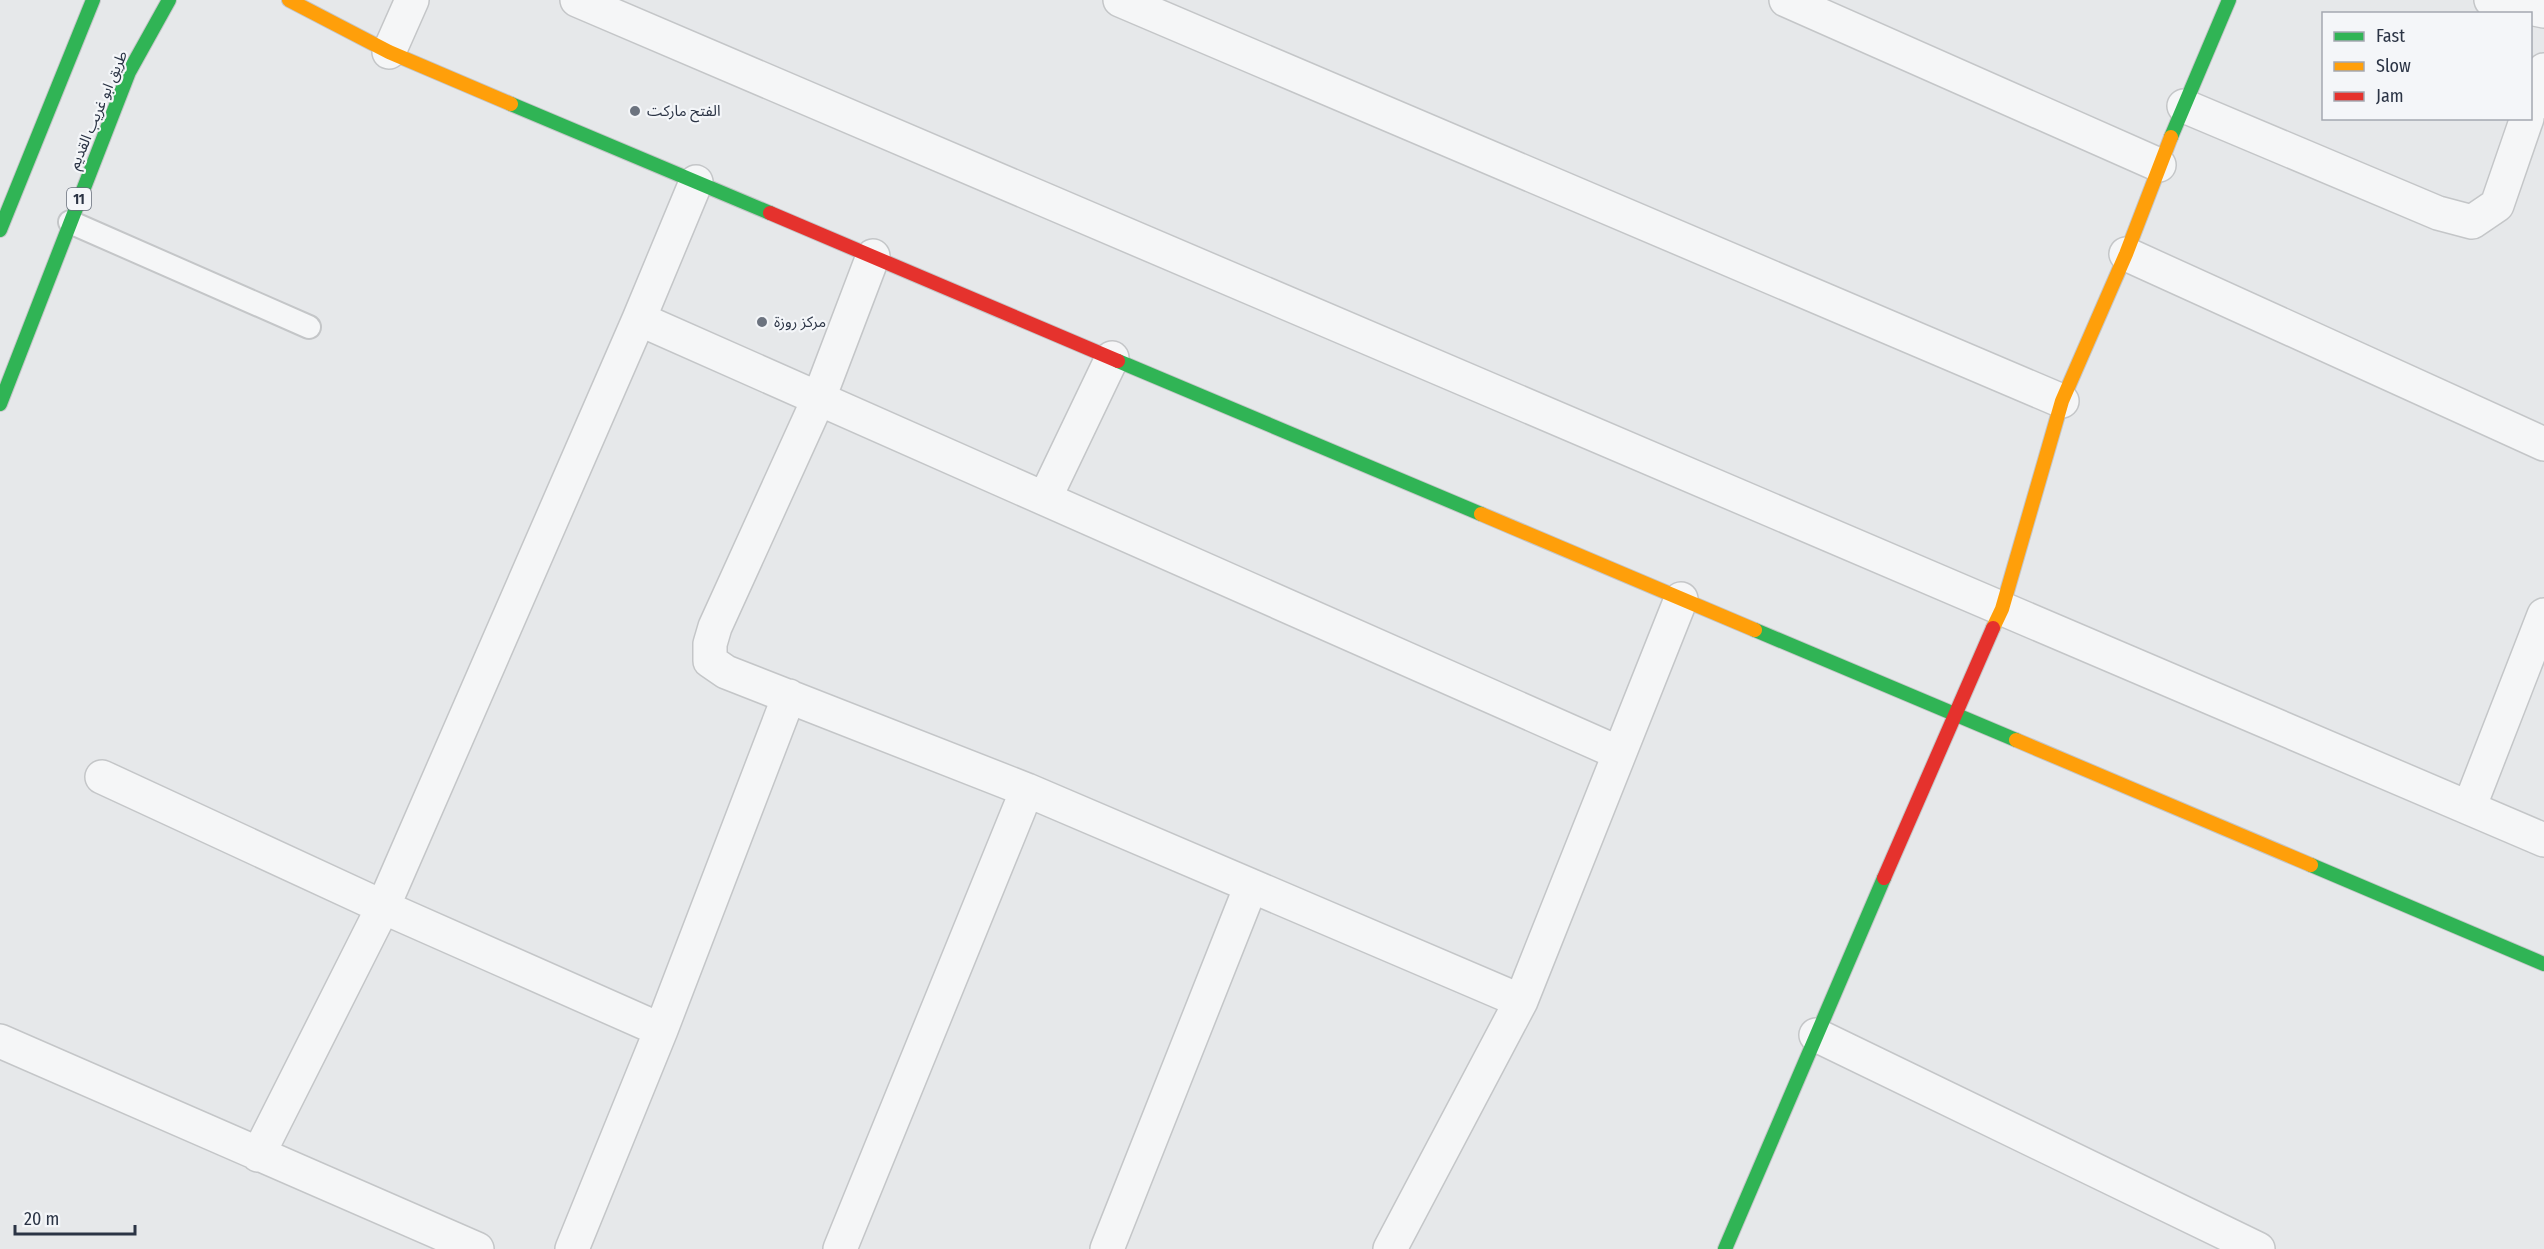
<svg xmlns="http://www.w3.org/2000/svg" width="2544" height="1249" viewBox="0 0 2544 1249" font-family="'Fira Sans Condensed','Noto Sans Arabic',sans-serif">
  <rect width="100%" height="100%" fill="#e6e8ea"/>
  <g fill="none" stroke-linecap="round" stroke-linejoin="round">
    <g stroke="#c4c6c8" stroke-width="26">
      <path id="lane" d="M 70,222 L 309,327"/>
    </g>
    <g stroke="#c4c6c8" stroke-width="36">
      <path id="street" d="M 577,0 L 2544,840
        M 1120,0 L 2062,401
        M 1786,0 L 2159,165
        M 2491,0 L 2544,11
        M 389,52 L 412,0
        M 2184,106 L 2438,213 L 2472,222 L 2497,205 L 2527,118
        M 2530,109 L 2544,70
        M 2126,254 L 2544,444
        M 873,256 L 819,398 L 715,627 L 710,644 L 710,661 L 726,672 L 1027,790 L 1521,1001
        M 639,319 L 1619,753
        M 1045,498 L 1112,358
        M 102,777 L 383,907 L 661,1030
        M 2469,808 L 2544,615
        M 1816,1035 L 2258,1249
        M 0,1041 L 477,1249
        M 258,1155 L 383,907 L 639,319 L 696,182
        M 572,1249 L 661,1030 L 789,696
        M 840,1249 L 1027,790
        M 1107,1249 L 1251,886
        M 1390,1249 L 1521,1001 L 1681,599"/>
    </g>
    <g stroke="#c4c6c8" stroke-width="16">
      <path id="fast" d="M 511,104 L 770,213
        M 2171,137 L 2229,0
        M 0,230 L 93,0
        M 1118,361 L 1481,514
        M 0,404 L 129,72 L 169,0
        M 1755,630 L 2016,740
        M 2311,865 L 2544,964
        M 1725,1249 L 1884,878"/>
    </g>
    <g stroke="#c4c6c8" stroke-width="16">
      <path id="slow" d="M 289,0 L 389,52 L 511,104
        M 1481,514 L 1755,630
        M 1993,628 L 2002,609 L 2062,401 L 2126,254 L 2171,137
        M 2016,740 L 2311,865"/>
    </g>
    <g stroke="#c4c6c8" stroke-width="16">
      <path id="jam" d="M 770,213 L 1118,361
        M 1884,878 L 1993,628"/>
    </g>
    <use href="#lane" stroke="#f5f6f7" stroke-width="22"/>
    <use href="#street" stroke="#f5f6f7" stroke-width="33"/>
    <use href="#fast" stroke="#30b455" stroke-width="14"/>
    <use href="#slow" stroke="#ff9f0a" stroke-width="14"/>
    <use href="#jam" stroke="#e5322d" stroke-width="14"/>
  </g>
  <g fill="#6c737f" stroke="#f4f6f9" stroke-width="2">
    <circle cx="635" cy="111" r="6"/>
    <circle cx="762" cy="322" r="6"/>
  </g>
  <g text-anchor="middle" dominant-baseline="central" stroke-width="4.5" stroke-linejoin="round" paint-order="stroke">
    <rect fill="#f4f6f9" stroke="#676e7b" stroke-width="1.5" x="67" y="188" width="24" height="22" rx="4.5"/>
    <g font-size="14" font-weight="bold" fill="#2b3445">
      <text x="79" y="199">11</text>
    </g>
    <g font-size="15" fill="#2b3445" stroke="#f4f6f9">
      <text transform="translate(98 110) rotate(-67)">طريق ابو غريب القديم</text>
    </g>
    <g font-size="15" fill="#2b3445" stroke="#f4f6f9" text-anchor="start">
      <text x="647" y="111">الفتح ماركت</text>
      <text x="774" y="322">مركز روزة</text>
    </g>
  </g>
  <rect x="2322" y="12" width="210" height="108" fill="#f4f6f9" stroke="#a4a8b1" stroke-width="1.5"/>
  <rect x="2334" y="32" width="30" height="9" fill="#30b455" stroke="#a4a8b1" stroke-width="1.5"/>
  <text x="2376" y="42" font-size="18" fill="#2b3445">Fast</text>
  <rect x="2334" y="62" width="30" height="9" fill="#ff9f0a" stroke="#a4a8b1" stroke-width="1.5"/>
  <text x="2376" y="72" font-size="18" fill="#2b3445">Slow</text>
  <rect x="2334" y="92" width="30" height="9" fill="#e5322d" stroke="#a4a8b1" stroke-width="1.5"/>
  <text x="2376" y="102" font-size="18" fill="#2b3445">Jam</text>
  <path d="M15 1225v9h120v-9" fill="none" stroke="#2b3445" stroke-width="3"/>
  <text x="24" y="1225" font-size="18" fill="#2b3445" stroke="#f4f6f9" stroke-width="4.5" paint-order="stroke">20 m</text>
</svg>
